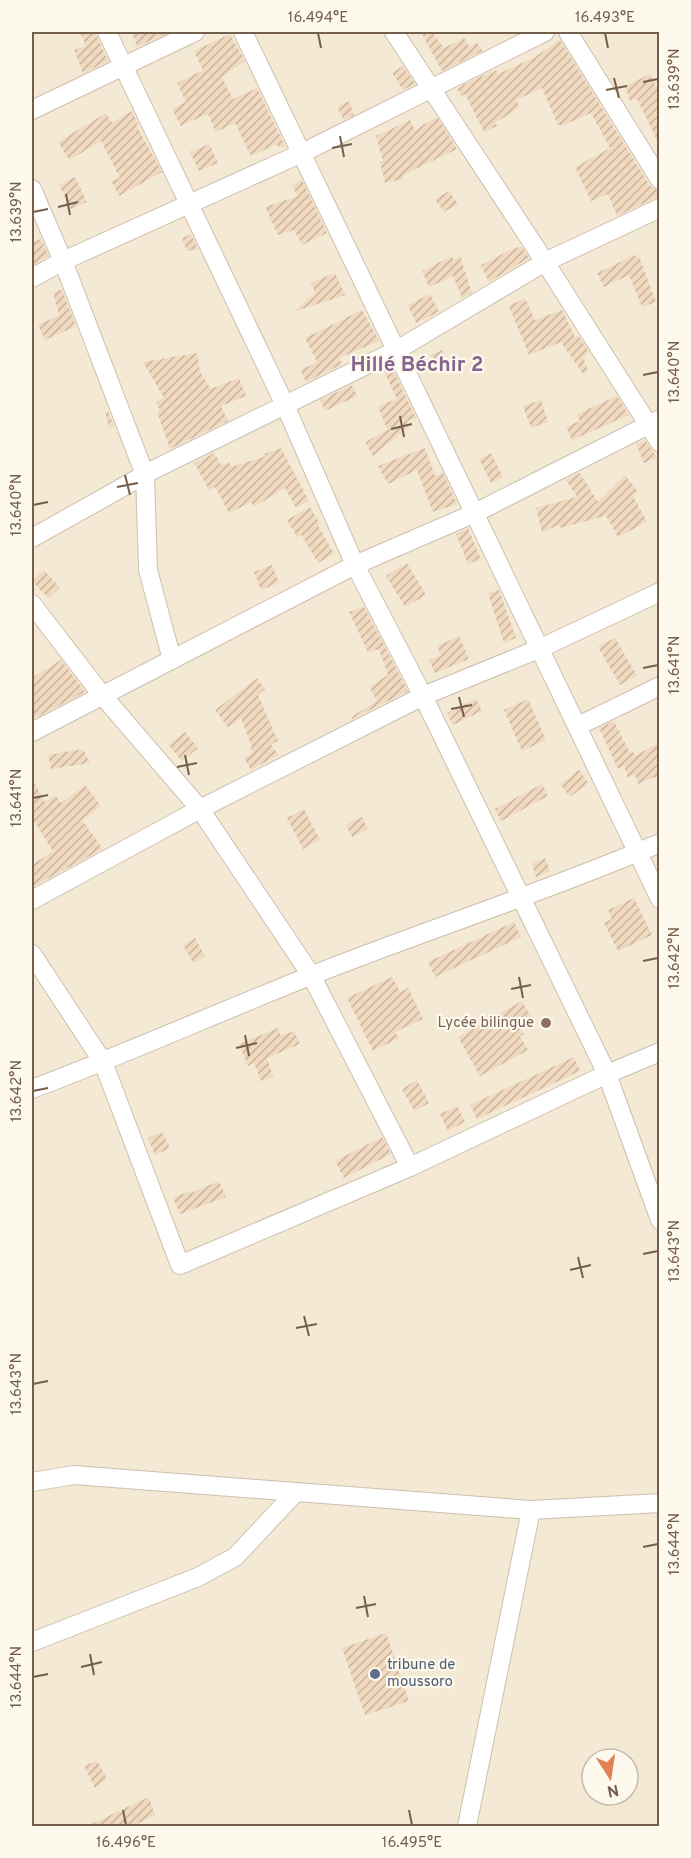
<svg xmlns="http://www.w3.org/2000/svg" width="691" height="1858" viewBox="0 0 691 1858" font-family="Overpass,sans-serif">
  <defs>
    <pattern id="building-hatch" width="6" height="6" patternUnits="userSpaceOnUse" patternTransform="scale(1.5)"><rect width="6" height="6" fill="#f0d9bf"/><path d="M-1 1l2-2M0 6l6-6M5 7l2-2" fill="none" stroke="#c7b39d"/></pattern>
  </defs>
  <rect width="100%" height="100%" fill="#fbf6e7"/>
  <path fill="#f3e9d5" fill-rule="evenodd" d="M 32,32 L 659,32 L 659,1826 L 32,1826 ZM 592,1759 L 628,1759 L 628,1795 L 592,1795 Z"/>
  <path fill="url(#building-hatch)" d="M 80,32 L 95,32 L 108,61 L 83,73 L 74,50 L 86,46 Z
    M 132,32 L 170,32 L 137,47 Z
    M 421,32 L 432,32 L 444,48 L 464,38 L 469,47 L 477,42 L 482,51 L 442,71 Z
    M 230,34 L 245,61 L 222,77 L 233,99 L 257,88 L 285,146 L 279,148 L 277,144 L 251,156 L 235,123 L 216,132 L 208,114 L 181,126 L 172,109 L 186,102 L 177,83 L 203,70 L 194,51 Z
    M 560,40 L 650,186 L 660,192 L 660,195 L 655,198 L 617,216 L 608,194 L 591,201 L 575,167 L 610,148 L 591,113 L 564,125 L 558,125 L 542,88 L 516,100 L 520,107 L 495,123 L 497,126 L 484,132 L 465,94 L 461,96 L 457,88 L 492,71 L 492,73 L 496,70 L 498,74 L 535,57 Z
    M 403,66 L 415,84 L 403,90 L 392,73 Z
    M 650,74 L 660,94 L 660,146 L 637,99 L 630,101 L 625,86 Z
    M 349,101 L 354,115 L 344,120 L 337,107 Z
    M 132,111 L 138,124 L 136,125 L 162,172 L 119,196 L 111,181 L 120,178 L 101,141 L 69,160 L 58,142 L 106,113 L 112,123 Z
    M 437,117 L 457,149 L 403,175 L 403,179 L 385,183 L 380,162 L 383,161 L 376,136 L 410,120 L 415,130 Z
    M 209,144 L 218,163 L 199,171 L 190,152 Z
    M 75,177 L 87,202 L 71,209 L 59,185 Z
    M 302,180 L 327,233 L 302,245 L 294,230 L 278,235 L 265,207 L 298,196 L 292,186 Z
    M 449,191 L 458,204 L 444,212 L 435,199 Z
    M 191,234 L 198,249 L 187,251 L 182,238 Z
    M 41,239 L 49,256 L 32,265 L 32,242 Z
    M 522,247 L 529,258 L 489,282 L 481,265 L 514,248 Z
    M 635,255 L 637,258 L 639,256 L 656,302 L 642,307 L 629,275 L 604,287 L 597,273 Z
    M 452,256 L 454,260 L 460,256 L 472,293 L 462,298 L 453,276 L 429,287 L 422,271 Z
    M 335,273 L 345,295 L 293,312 L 315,293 L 311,283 Z
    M 62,290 L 76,326 L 45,340 L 38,325 L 59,315 L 53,292 Z
    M 430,294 L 439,312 L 416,323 L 408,305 Z
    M 525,298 L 535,320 L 562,310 L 575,337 L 578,335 L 589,352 L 583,357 L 588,371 L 583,374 L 561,342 L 529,355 L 509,306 Z
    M 362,310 L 379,341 L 339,358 L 342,364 L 306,382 L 301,370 L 317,362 L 305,338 Z
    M 443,350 L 448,366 L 435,370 L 430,355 Z
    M 197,353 L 200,372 L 211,389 L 239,378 L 246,396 L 221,406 L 228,421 L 170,449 L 157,412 L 160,410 L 156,402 L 164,398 L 143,362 Z
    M 388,367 L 394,372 L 416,418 L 407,421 L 410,426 L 373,456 L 365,442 L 397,425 L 387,429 L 378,406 L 397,399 L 383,369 Z
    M 352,385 L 357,396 L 325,411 L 320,400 Z
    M 617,396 L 629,415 L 572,440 L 566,427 L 580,421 L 577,414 Z
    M 541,400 L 548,422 L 531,428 L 523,406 Z
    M 108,411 L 114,426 L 109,428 L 105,412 Z
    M 645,440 L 657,458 L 644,463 L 636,444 Z
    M 281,448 L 309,501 L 296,508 L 285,488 L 254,507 L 251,502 L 229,513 L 215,487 L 209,490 L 194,463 L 214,453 L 221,465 L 230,463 L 231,467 L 266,456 L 264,454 Z
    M 425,448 L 435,476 L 443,473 L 457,504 L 433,512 L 417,470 L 388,484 L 378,466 Z
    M 491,453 L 503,477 L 491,483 L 479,459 Z
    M 580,473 L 598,502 L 625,475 L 638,492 L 633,496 L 647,522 L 618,537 L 606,516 L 560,528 L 559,525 L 542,532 L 536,508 L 577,497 L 566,480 Z
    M 310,507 L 320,524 L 318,525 L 334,554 L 318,563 L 301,534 L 297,537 L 287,520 Z
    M 468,528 L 481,559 L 468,564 L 456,534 Z
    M 407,563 L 426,595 L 405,607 L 386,576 Z
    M 272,565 L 279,583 L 261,590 L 254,572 Z
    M 44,570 L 60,588 L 48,598 L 32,581 Z
    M 499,590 L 516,638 L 504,643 L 488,593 Z
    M 364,607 L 408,691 L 352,719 L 351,717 L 377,701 L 369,687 L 388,675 L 379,649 L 368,652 L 349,612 Z
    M 459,636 L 469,659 L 435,673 L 429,660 L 441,655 L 437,646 Z
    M 615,638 L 637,676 L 620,685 L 598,647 Z
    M 61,660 L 85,692 L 35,718 L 32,709 L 32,678 Z
    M 257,678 L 265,689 L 258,695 L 278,741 L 271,744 L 278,755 L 251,770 L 244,758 L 253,753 L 250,748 L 252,747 L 241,718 L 228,727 L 215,710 Z
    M 476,699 L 482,711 L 453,725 L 447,713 Z
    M 528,699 L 546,740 L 522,751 L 504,710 Z
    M 614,721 L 630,753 L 633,752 L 635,756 L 660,742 L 660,775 L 638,784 L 635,775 L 628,778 L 624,766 L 618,769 L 599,728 Z
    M 185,732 L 198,748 L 182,761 L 169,745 Z
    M 83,749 L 90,763 L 51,769 L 48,755 Z
    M 579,770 L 588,783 L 570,797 L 560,784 Z
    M 32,779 L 45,802 L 55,795 L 61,803 L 85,785 L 101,806 L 82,820 L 103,849 L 32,887 L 32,865 L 53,851 L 32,818 Z
    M 542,784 L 548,796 L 501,821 L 495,809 Z
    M 304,809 L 320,840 L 303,849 L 287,818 Z
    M 362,817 L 368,829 L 352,837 L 346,825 Z
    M 545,858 L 550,871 L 536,877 L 532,864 Z
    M 634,898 L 652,935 L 618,951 L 604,923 L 612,919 L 608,910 Z
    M 514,922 L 521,937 L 435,977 L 428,962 Z
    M 195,938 L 205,956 L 193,963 L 183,945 Z
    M 392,977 L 400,992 L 408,988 L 423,1019 L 395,1032 L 399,1038 L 373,1051 L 347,998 Z
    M 522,1001 L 532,1019 L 519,1026 L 524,1034 L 520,1036 L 528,1050 L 480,1076 L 458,1037 Z
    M 278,1028 L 281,1036 L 294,1031 L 300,1044 L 267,1058 L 273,1077 L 261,1081 L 254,1063 L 248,1066 L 239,1044 Z
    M 574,1057 L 580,1071 L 477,1119 L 470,1105 Z
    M 417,1080 L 429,1103 L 414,1111 L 402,1089 Z
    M 457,1106 L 465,1122 L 448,1131 L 440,1114 Z
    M 162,1132 L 170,1148 L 155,1155 L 148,1138 Z
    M 382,1137 L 391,1154 L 344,1178 L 335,1161 Z
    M 219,1181 L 226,1197 L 180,1214 L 173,1198 L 190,1191 L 191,1193 Z
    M 386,1633 L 409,1701 L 365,1715 L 342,1648 Z
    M 97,1761 L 107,1779 L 95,1788 L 84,1766 Z
    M 149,1797 L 155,1815 L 131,1827 L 85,1827 Z"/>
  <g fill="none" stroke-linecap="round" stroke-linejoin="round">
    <g stroke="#cdbfad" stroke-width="20">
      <path id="minor" d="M 107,32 L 285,405 L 355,565 L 423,696 L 607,1074 L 660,1220
        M 243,32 L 660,899
        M 394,32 L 545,262 L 660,443
        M 568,32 L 660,180
        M 32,110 L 195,32
        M 32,189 L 63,261 L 145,475 L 148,570 L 172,660
        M 32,278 L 63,261 L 302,153 L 545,32
        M 32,538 L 155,469 L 397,350 L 545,262 L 660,208
        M 32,604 L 102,695 L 200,809 L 311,975 L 410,1167
        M 578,726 L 660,686
        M 32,732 L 355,565 L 475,513 L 660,419
        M 32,900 L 200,809 L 423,696 L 541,648 L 660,592
        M 32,954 L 103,1062 L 180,1265 L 410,1167 L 607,1074 L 660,1052
        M 32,1089 C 125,1054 217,1013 310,976 C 426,930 545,892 660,843
        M 32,1482 L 74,1475 L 531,1510 L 660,1503
        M 32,1642 L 198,1577 L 235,1557 L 296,1492
        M 467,1826 L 531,1510"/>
    </g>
    <use href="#minor" stroke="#fff" stroke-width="18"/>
  </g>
  <path fill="none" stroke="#745f4c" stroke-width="2" d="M 318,33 L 321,48M 605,33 L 608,48M 614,78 L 619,98M 643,82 L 658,79M 606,90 L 627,86M 340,136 L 344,157M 332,148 L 352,144M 66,194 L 70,215M 58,207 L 78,202M 33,212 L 48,209M 643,375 L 658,372M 400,416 L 404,437M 391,429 L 412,424M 125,475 L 130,495M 117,487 L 138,483M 33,505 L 48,502M 643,668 L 658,665M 459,697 L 464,717M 451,709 L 472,705M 185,755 L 189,775M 177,767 L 197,763M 33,798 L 48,795M 643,961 L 658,958M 519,977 L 523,998M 511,989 L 531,985M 245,1035 L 249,1056M 236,1048 L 257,1043M 33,1091 L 48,1088M 643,1254 L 658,1251M 578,1257 L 583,1278M 570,1270 L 591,1265M 304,1316 L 309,1336M 296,1328 L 317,1324M 33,1384 L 48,1381M 643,1547 L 658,1544M 364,1596 L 368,1617M 356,1608 L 376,1604M 90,1654 L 94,1675M 81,1667 L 102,1662M 33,1677 L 48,1674M 123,1810 L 126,1825M 409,1810 L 412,1825"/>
  <circle fill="#8d6e63" stroke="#fef9ed" stroke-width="2" cx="546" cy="1023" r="6"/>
  <circle fill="#5c6f8a" stroke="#fef9ed" stroke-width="2" cx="375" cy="1674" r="6"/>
  <g text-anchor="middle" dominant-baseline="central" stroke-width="4.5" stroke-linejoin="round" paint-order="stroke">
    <g font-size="15" fill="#785e54" stroke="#fef9ed" text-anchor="end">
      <text x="534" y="1023">Lycée bilingue</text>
    </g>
    <g font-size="15" fill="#4e5e75" stroke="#fef9ed" text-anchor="start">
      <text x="387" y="1665">tribune de<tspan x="387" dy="17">moussoro</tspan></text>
    </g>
    <g font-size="21" font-weight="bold" fill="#876490" stroke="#fef9ed">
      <text x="417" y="365">Hillé Béchir 2</text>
    </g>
  </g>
  <rect width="691" height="1858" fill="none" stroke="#fef9ed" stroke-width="66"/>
  <g transform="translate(610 1777) rotate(168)"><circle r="28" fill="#fef9ed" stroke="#c7bbad" stroke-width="1.5"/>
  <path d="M0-4.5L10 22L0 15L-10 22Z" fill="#df8352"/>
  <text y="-9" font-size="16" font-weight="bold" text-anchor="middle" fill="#745f4c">N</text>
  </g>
  <rect x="33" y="33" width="625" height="1792" fill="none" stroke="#745f4c" stroke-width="2"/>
  <g font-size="15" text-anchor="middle" fill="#745f4c">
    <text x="318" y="22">16.494°E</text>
    <text x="605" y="22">16.493°E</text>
    <text transform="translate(674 79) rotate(-90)" y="5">13.639°N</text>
    <text transform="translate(16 212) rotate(-90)" y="5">13.639°N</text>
    <text transform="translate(674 372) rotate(-90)" y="5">13.640°N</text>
    <text transform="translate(16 505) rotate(-90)" y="5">13.640°N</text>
    <text transform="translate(674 665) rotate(-90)" y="5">13.641°N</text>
    <text transform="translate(16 798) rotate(-90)" y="5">13.641°N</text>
    <text transform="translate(674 958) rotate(-90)" y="5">13.642°N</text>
    <text transform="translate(16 1091) rotate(-90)" y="5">13.642°N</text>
    <text transform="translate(674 1251) rotate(-90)" y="5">13.643°N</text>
    <text transform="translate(16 1384) rotate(-90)" y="5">13.643°N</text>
    <text transform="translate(674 1544) rotate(-90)" y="5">13.644°N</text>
    <text transform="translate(16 1677) rotate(-90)" y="5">13.644°N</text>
    <text x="126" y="1847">16.496°E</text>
    <text x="412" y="1847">16.495°E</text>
  </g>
</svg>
